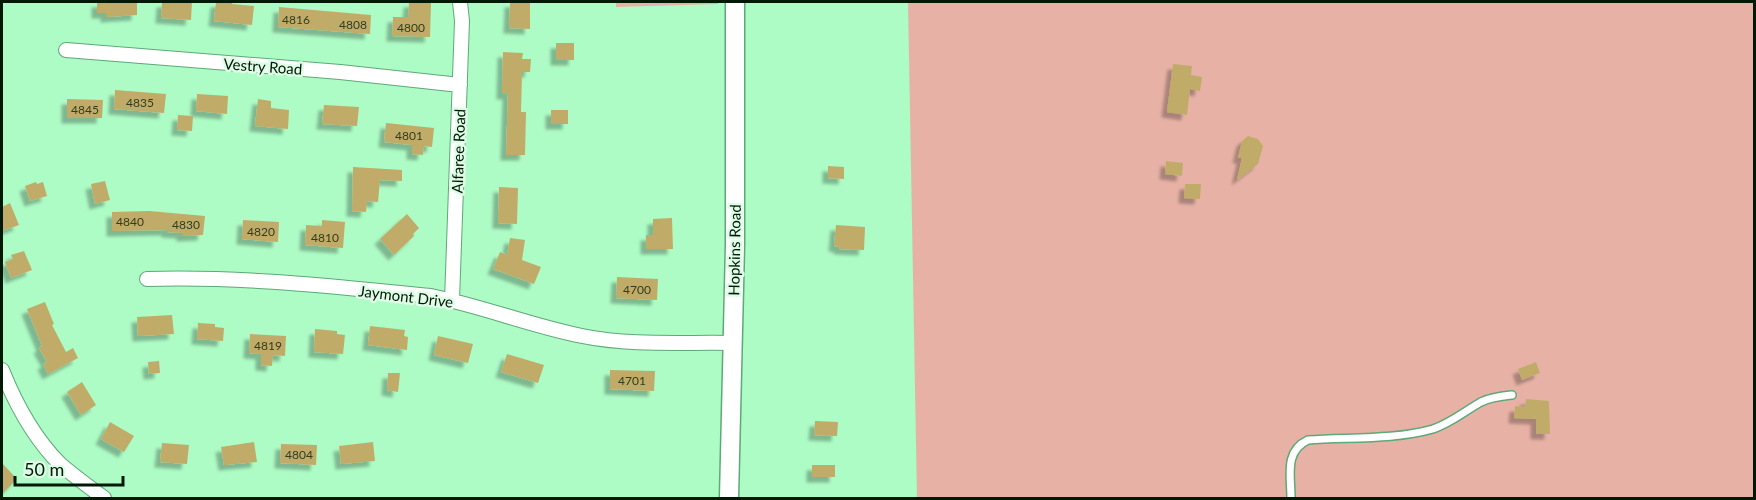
<svg xmlns="http://www.w3.org/2000/svg" width="1756" height="500" viewBox="0 0 1756 500" font-family="Lato,sans-serif">
  <defs>
    <filter id="shadow"><feDropShadow dx="-5.5" dy="5.5" stdDeviation="1.5" flood-color="#0004"/></filter>
  </defs>
  <rect width="100%" height="100%" fill="#adfbc5"/>
  <path fill="#e7b2a5" d="M 616,2 L 718,2 L 718,4 L 616,7 Z
    M 908,2 L 1754,2 L 1754,498 L 917,498 Z"/>
  <path fill="#c0ac68" filter="url(#shadow)" d="M 97,2 L 137,2 L 137,15 L 106,17 L 106,13 L 97,13 Z
    M 162,2 L 192,2 L 191,20 L 161,18 Z
    M 216,2 L 232,2 L 232,4 L 254,6 L 252,25 L 214,21 Z
    M 409,2 L 431,2 L 430,37 L 392,36 L 393,17 L 408,17 Z
    M 510,2 L 530,2 L 530,29 L 509,28 Z
    M 279,7 L 371,15 L 370,34 L 278,27 Z
    M 556,43 L 574,43 L 574,60 L 556,60 Z
    M 503,52 L 523,53 L 522,59 L 531,59 L 530,72 L 522,72 L 521,112 L 526,112 L 525,155 L 506,155 L 508,94 L 502,94 Z
    M 1173,64 L 1192,66 L 1191,75 L 1202,77 L 1200,91 L 1190,89 L 1187,115 L 1167,112 Z
    M 115,90 L 166,94 L 164,113 L 114,109 Z
    M 197,94 L 228,96 L 227,114 L 196,111 Z
    M 67,99 L 103,100 L 102,118 L 67,118 Z
    M 258,99 L 271,101 L 271,108 L 289,110 L 288,129 L 255,126 Z
    M 324,105 L 359,107 L 357,126 L 322,124 Z
    M 551,110 L 568,110 L 568,124 L 551,124 Z
    M 178,115 L 193,116 L 192,131 L 177,130 Z
    M 386,123 L 434,128 L 432,147 L 424,146 L 423,155 L 412,154 L 412,145 L 384,142 Z
    M 1248,136 L 1258,139 L 1263,146 L 1258,164 L 1237,180 L 1242,158 L 1238,158 L 1242,141 Z
    M 1166,161 L 1183,163 L 1182,176 L 1165,174 Z
    M 828,166 L 844,167 L 844,179 L 828,178 Z
    M 353,167 L 402,170 L 402,181 L 380,180 L 378,202 L 367,201 L 366,212 L 352,211 Z
    M 105,181 L 110,200 L 95,204 L 91,184 Z
    M 36,182 L 37,184 L 43,182 L 47,196 L 30,201 L 25,186 Z
    M 1185,184 L 1201,184 L 1200,199 L 1184,198 Z
    M 499,187 L 518,188 L 517,224 L 498,223 Z
    M 10,203 L 19,225 L 2,231 L 2,207 Z
    M 149,211 L 205,216 L 203,235 L 182,236 L 182,233 L 167,232 L 167,230 L 112,231 L 112,212 Z
    M 407,214 L 419,228 L 413,234 L 414,236 L 394,255 L 380,239 Z
    M 672,218 L 673,249 L 646,249 L 646,235 L 653,235 L 653,219 Z
    M 243,220 L 279,222 L 278,242 L 242,239 Z
    M 322,220 L 345,222 L 343,248 L 305,245 L 306,225 L 322,226 Z
    M 836,225 L 865,227 L 864,250 L 839,249 L 840,247 L 834,246 Z
    M 510,238 L 525,240 L 522,260 L 541,267 L 534,284 L 493,269 L 500,252 L 507,255 Z
    M 24,251 L 32,270 L 11,278 L 5,262 L 13,259 L 11,255 Z
    M 617,277 L 658,279 L 657,300 L 616,298 Z
    M 45,302 L 54,324 L 52,325 L 66,352 L 73,348 L 78,358 L 48,374 L 43,364 L 47,362 L 39,348 L 42,346 L 27,309 Z
    M 172,315 L 174,334 L 138,336 L 137,317 Z
    M 198,323 L 215,324 L 215,327 L 224,328 L 223,341 L 197,339 Z
    M 370,326 L 405,330 L 404,336 L 408,337 L 407,350 L 368,345 Z
    M 315,329 L 337,331 L 337,334 L 345,335 L 343,354 L 314,352 Z
    M 250,334 L 286,336 L 285,356 L 273,355 L 272,366 L 261,365 L 261,354 L 249,353 Z
    M 438,336 L 473,344 L 468,363 L 434,355 Z
    M 507,354 L 544,365 L 538,383 L 501,372 Z
    M 159,361 L 160,373 L 149,374 L 148,362 Z
    M 1536,362 L 1540,373 L 1522,380 L 1518,369 Z
    M 610,370 L 655,371 L 654,391 L 610,389 Z
    M 388,373 L 400,373 L 398,392 L 387,390 Z
    M 82,382 L 96,405 L 81,415 L 67,392 Z
    M 1526,399 L 1549,401 L 1550,434 L 1536,434 L 1536,419 L 1514,418 L 1515,406 L 1525,407 Z
    M 815,421 L 838,422 L 837,436 L 814,435 Z
    M 110,422 L 134,436 L 124,452 L 101,439 Z
    M 254,442 L 257,462 L 224,465 L 221,447 Z
    M 373,442 L 375,461 L 341,464 L 339,446 Z
    M 162,443 L 189,445 L 187,464 L 160,462 Z
    M 281,444 L 317,445 L 316,465 L 280,463 Z
    M 2,463 L 17,479 L 2,494 Z
    M 812,465 L 835,465 L 835,477 L 812,477 Z"/>
  <g fill="none" stroke-linecap="round" stroke-linejoin="round">
    <g stroke="#5da978" stroke-width="10">
      <path id="lane" d="M 1291,498 C 1291,476 1284,451 1308,440 C 1349,437 1394,440 1433,429 C 1451,423 1465,411 1481,402 C 1491,397 1502,396 1512,395"/>
    </g>
    <g stroke="#5da978" stroke-width="16">
      <path id="street" d="M 66,50 L 340,72 L 460,85
        M 147,279 C 242,276 337,287 431,296 C 482,306 531,326 582,336 C 631,346 683,342 733,343
        M 452,300 L 462,21 L 460,2
        M 2,370 C 16,405 33,437 60,464 C 74,476 89,487 104,498"/>
    </g>
    <g stroke="#5da978" stroke-width="21">
      <path id="secondary" d="M 729,498 L 735,245 L 735,2"/>
    </g>
    <use href="#lane" stroke="#fff" stroke-width="7"/>
    <use href="#street" stroke="#fff" stroke-width="14"/>
    <use href="#secondary" stroke="#fff" stroke-width="18"/>
  </g>
  <g text-anchor="middle" dominant-baseline="central" stroke-width="5" stroke-linejoin="round" paint-order="stroke">
    <g font-size="12" fill="#303d1e">
      <text x="296" y="19">4816</text>
      <text x="353" y="24">4808</text>
      <text x="411" y="27">4800</text>
      <text x="140" y="102">4835</text>
      <text x="85" y="109">4845</text>
      <text x="409" y="135">4801</text>
      <text x="130" y="221">4840</text>
      <text x="186" y="224">4830</text>
      <text x="261" y="231">4820</text>
      <text x="325" y="237">4810</text>
      <text x="637" y="289">4700</text>
      <text x="268" y="345">4819</text>
      <text x="632" y="380">4701</text>
      <text x="299" y="454">4804</text>
    </g>
    <g font-size="15" fill="#001806" stroke="#defce6">
      <text transform="translate(263 66) rotate(4)">Vestry Road</text>
      <text transform="translate(458 151) rotate(-88)">Alfaree Road</text>
      <text transform="translate(734 250) rotate(-89)">Hopkins Road</text>
      <text transform="translate(406 296) rotate(7)">Jaymont Drive</text>
    </g>
  </g>
  <rect width="1756" height="500" fill="none" stroke="#001806" stroke-width="6"/>
  <path d="M15 476v9h108v-9" fill="none" stroke="#001806" stroke-width="3"/>
  <text x="24" y="476" font-size="18" fill="#001806" stroke="#defce6" stroke-width="4.5" paint-order="stroke">50 m</text>
</svg>
